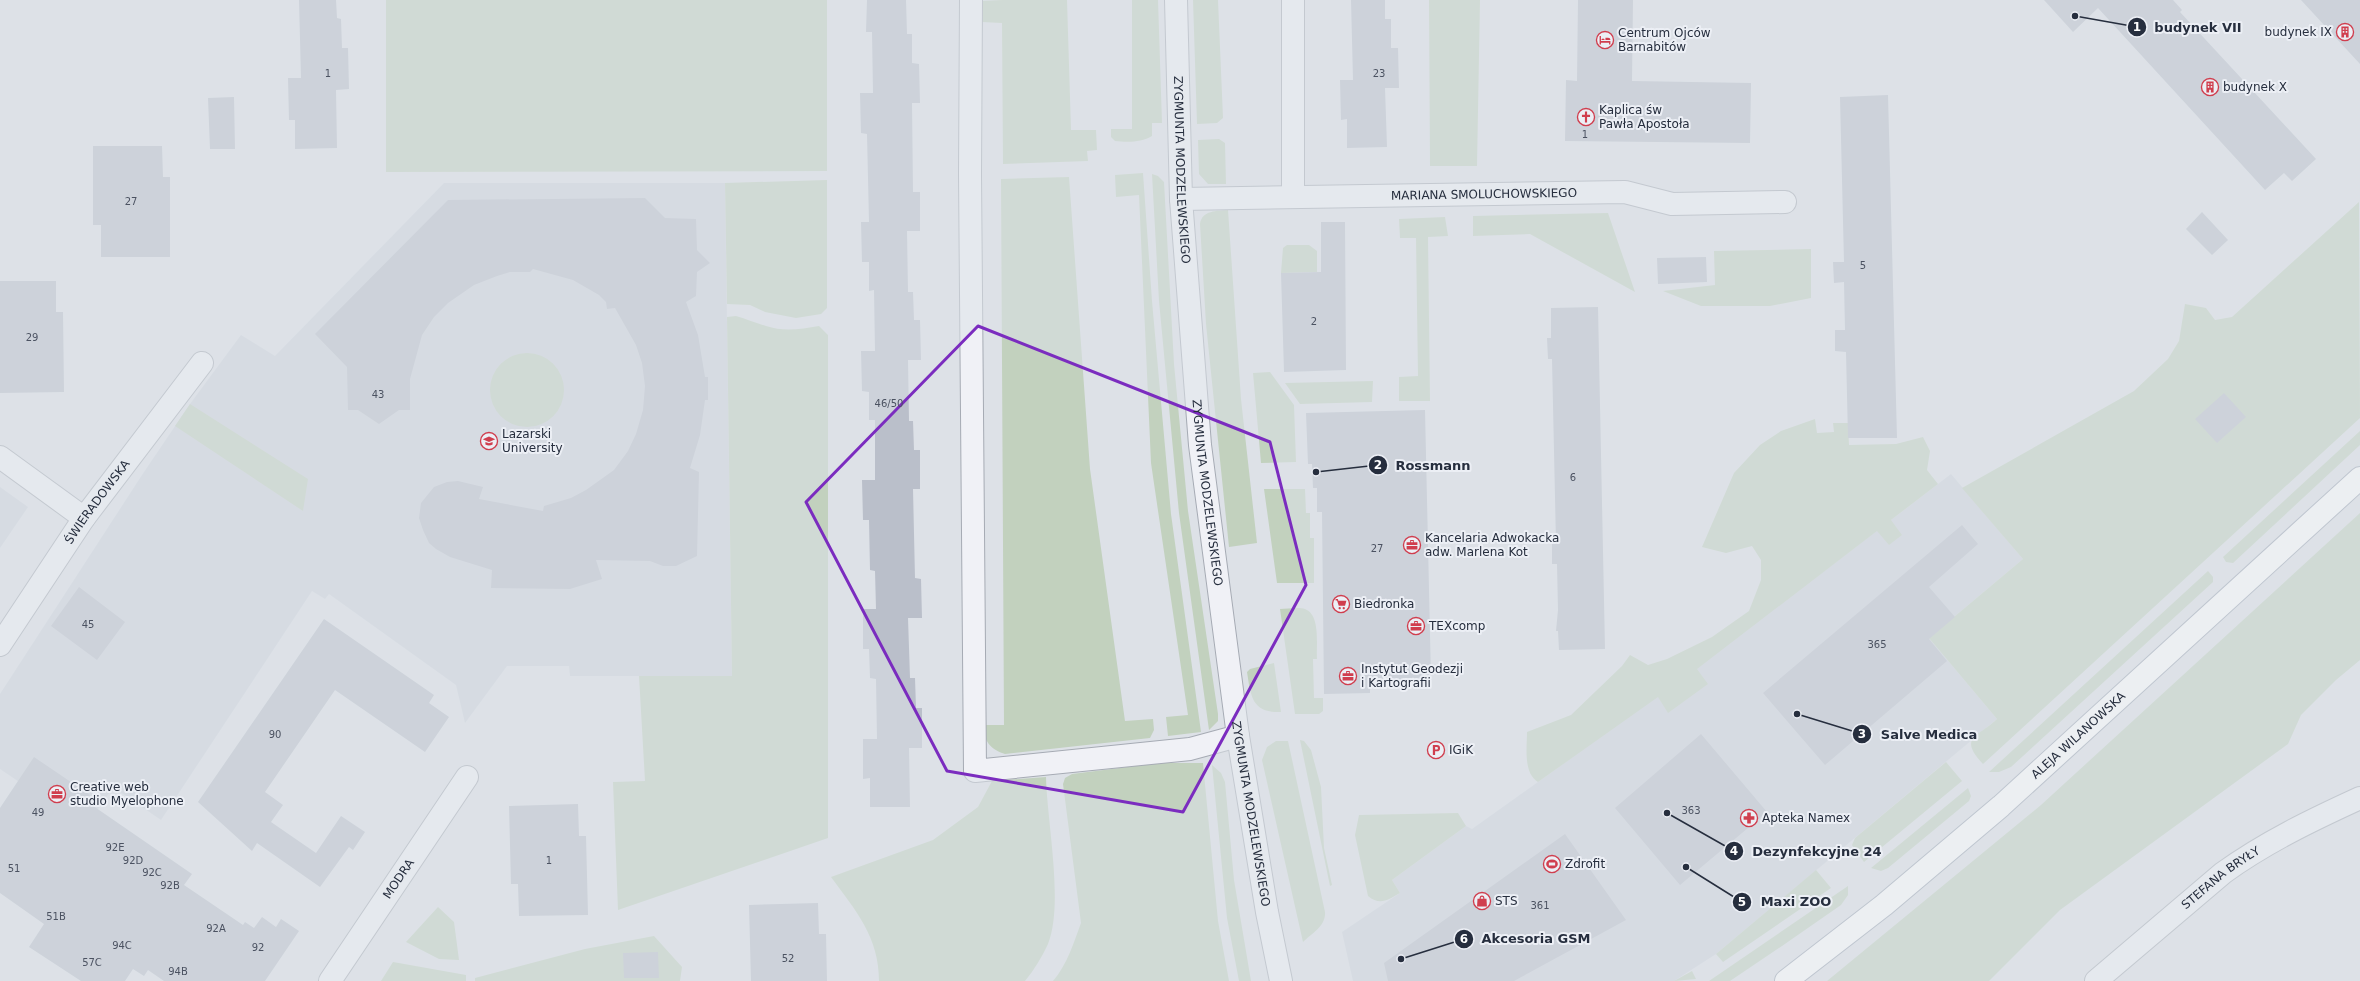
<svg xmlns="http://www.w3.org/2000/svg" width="2360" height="981" viewBox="0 0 2360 981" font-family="'DejaVu Sans',sans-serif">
  <rect width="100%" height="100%" fill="#dde1e7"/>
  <path fill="#cfd3dc" d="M 444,183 L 725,183 L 732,676 L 570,676 L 569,666 L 507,666 L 465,723 L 456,685 L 329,594 L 325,599 L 312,591 L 161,820 L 113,787 L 86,827 L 0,769 L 0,694 L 142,475 L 190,404 L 241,335 L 275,356 Z
    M 1951,474 L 2023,559 L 1929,638 L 1997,719 L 1716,954 L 1674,981 L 1353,981 L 1342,932 L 1400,893 L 1392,880 L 1466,826 L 1472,829 L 1559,767 L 1831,566 Z
    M 0,487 L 28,507 L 0,548 Z"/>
  <path fill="#c2d1be" d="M 386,0 L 827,0 L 827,171 L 386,172 Z
    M 1002,0 L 1067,0 L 1071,130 L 1096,130 L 1097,150 L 1087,151 L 1088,161 L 1003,164 L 1002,23 L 982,22 L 981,1 Z
    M 1132,0 L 1158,0 L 1162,123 L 1152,123 L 1152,136 C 1141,143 1126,142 1115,141 L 1111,137 L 1111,129 L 1132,129 Z
    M 1193,0 L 1218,0 L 1223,118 L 1217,123 L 1197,124 Z
    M 1429,0 L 1480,0 L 1477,166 L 1430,166 Z
    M 1219,139 L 1225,143 L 1226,184 L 1208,184 L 1199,174 L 1198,140 Z
    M 1143,173 L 1152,301 L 1171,514 L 1201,732 L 1168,736 L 1166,717 L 1188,715 L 1151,463 L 1139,195 L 1116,197 L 1115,175 Z
    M 1152,174 L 1158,176 L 1164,182 L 1174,364 L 1188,511 L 1218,714 L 1218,721 L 1209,730 L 1179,513 L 1159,301 Z
    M 1069,177 L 1090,469 L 1125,721 L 1153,719 L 1154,730 L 1150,738 L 1005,754 C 989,749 985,741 982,725 L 1004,725 L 1001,179 Z
    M 827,180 L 827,308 L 821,314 L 796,318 L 765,312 L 750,305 L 727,304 L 725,183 Z
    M 2359,202 L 2360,418 L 1983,764 C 1958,737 1977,738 1997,719 L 1929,638 L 2023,559 L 1962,488 L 2134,391 L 2168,359 L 2179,341 L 2185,304 L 2206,308 L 2215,320 L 2232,317 Z
    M 1228,210 L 1241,399 L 1257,543 L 1229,547 L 1206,324 L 1200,224 C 1202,210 1217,211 1228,210 Z
    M 1608,213 L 1635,292 L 1530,234 L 1473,236 L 1473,216 Z
    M 1445,217 L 1448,236 L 1428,237 L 1430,401 L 1399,401 L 1399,377 L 1418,376 L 1416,238 L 1400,238 L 1399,219 Z
    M 1287,245 L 1309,245 L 1317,251 L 1317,272 L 1281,273 L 1283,248 Z
    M 1811,249 L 1811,298 L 1770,306 L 1701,306 L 1663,291 L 1715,285 L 1714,251 Z
    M 736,316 C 747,319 755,323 766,326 C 784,332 801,329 819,326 L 828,335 L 828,838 L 618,910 L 613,782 L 645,781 L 639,676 L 732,676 L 727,317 Z
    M490 390a37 37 0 1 1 74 0a37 37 0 1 1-74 0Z
    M 1270,372 L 1294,405 L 1296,462 L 1261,463 L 1253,373 Z
    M 1373,381 L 1372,402 L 1300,404 L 1285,383 Z
    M 190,404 L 308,479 L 303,511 L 175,426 Z
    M 1815,419 L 1817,433 L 1834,432 L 1833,423 L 1848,423 L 1849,445 L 1896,444 L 1923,437 L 1930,451 L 1927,470 L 1938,484 L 1891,520 L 1902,535 L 1889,545 L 1877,531 L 1697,669 L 1708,684 L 1668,713 L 1658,697 L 1538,782 C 1523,773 1527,747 1527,732 L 1571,715 L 1622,666 L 1630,655 L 1648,665 L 1667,659 L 1712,637 L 1749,611 L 1761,580 L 1761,560 L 1752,546 L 1726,553 L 1702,547 L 1734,473 L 1760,445 L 1781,431 Z
    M 2360,431 L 2360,445 L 2233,563 L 2226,562 L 2223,557 Z
    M 1264,489 L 1305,489 L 1306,513 L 1310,513 L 1310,538 L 1314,538 L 1314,583 L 1277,583 Z
    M 2360,513 L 2360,660 L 2336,680 L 2301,715 L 2288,744 L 2060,910 L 1989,981 L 1827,981 L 2041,805 Z
    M 2208,571 L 2213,577 L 2213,582 L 2011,767 L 1999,772 L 1989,772 Z
    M 1280,609 C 1287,609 1299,607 1305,609 C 1321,615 1316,646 1317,659 L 1313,659 L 1314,698 L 1323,698 L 1323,711 L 1319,714 L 1295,714 Z
    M 1274,663 L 1281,712 C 1252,713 1251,697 1247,672 L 1250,669 Z
    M 1300,740 L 1304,741 L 1311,750 L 1321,787 L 1324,848 L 1332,885 L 1330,886 Z
    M 1276,741 L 1288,741 L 1325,912 C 1326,926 1312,933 1303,942 L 1262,760 L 1267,747 Z
    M 1946,762 L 1962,781 L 1864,862 L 1852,845 L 1855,838 Z
    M 1159,763 L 1203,763 L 1218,921 L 1229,981 L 1053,981 C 1067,965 1074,942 1081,923 L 1063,784 L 1065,778 L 1072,774 Z
    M 1212,765 L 1221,773 L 1225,782 L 1234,880 L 1251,981 L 1239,981 L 1227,918 Z
    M 1046,777 C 1047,822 1064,904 1048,944 C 1042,957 1034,970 1025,981 L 879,981 C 879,937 856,911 831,877 L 933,840 L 978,807 L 992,781 Z
    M 1968,788 L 1971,796 L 1969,801 L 1888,868 L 1881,871 L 1871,868 Z
    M 1458,813 L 1466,826 L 1392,880 L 1400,893 C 1388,900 1380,906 1368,896 L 1355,835 L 1359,815 Z
    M 1816,870 L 1831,888 L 1723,962 L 1716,954 Z
    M 1848,886 L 1848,895 L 1841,905 L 1782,946 L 1730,981 L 1709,981 Z
    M 438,907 L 454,922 L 459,960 L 439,959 L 406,942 Z
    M 654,936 L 682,967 L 680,981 L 475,981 L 475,978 L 585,949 Z
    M 393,962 L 466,975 L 466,981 L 381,981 Z
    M 1692,971 L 1696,979 L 1674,981 Z"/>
  <path fill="#babfca" d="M 299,0 L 336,0 L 337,18 L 341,19 L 342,48 L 348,48 L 349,89 L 336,90 L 337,148 L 295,149 L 295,120 L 289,120 L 288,78 L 301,78 Z
    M 867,0 L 906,0 L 907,34 L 912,34 L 912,63 L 919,64 L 920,103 L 912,103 L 913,192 L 920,192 L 920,231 L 907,231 L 908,292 L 913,292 L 914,320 L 920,320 L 921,360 L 908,360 L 909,421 L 913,421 L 914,450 L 920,450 L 920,489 L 913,489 L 915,578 L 921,579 L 922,618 L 908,618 L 910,678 L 915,678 L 916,708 L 922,708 L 922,748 L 909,748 L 910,807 L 870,807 L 870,778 L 863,779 L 863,739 L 877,739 L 876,679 L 870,678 L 869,649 L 863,649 L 863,609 L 876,609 L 875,571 L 870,570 L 869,520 L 863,520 L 862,480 L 875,480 L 875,420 L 869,420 L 869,392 L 862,391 L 861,351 L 875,351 L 874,290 L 869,291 L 869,262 L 862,262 L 861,222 L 869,222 L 867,134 L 861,133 L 860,93 L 873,93 L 872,32 L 866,32 Z
    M 1351,0 L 1385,0 L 1385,19 L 1391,19 L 1391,48 L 1398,48 L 1399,88 L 1385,88 L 1387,147 L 1347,148 L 1347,119 L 1341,120 L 1340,80 L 1353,80 Z
    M 1578,0 L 1633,0 L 1632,81 L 1751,83 L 1750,143 L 1565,141 L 1566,80 L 1577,81 Z
    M 2044,0 L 2173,0 L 2182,10 L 2180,12 L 2316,159 L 2292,181 L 2284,173 L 2265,190 L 2098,8 L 2073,32 Z
    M 2301,0 L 2360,0 L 2360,64 Z
    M 1888,95 L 1897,438 L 1848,438 L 1846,352 L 1835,351 L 1835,330 L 1845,330 L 1844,282 L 1834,283 L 1833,262 L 1844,262 L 1840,97 Z
    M 234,97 L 235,149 L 210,149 L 208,98 Z
    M 93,146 L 162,146 L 163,177 L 170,177 L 170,257 L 101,257 L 101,225 L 93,225 Z
    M 645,198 L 665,218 L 696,219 L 697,250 L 710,263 L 697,272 L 696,296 L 686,302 L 698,335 L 705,377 L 708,377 L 708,400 L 705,400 L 700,435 L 690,468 L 699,472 L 697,556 L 676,566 L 663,566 L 650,561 L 596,560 L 602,579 L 570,589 L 491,588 L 492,570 L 450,557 L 436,549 L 429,543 L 423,530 L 419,518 L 421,503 L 434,487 L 447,482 L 458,481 L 483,487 L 479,499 L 543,511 L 544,506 L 571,498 L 586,490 L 614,470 L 628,451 L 636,434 L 643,410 L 645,386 L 642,363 L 636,345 L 615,308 L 607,309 L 606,302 L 599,295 L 573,280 L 533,269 L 530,272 L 510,272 L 497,276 L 474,285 L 448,303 L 434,317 L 422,335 L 410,379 L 410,410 L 399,410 L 379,424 L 358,410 L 348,410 L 347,367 L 315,334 L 448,200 Z
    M 2202,212 L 2228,240 L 2212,255 L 2186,229 Z
    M 1321,222 L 1345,222 L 1346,370 L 1284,372 L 1281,273 L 1321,272 Z
    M 1706,257 L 1707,282 L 1658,284 L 1657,258 Z
    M 0,281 L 56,281 L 56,312 L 63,312 L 64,392 L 0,393 Z
    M 1598,307 L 1605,649 L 1559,650 L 1558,631 L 1556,631 L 1558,610 L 1557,564 L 1552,564 L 1552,543 L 1556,543 L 1552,359 L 1548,359 L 1547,338 L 1551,338 L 1551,308 Z
    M 2224,393 L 2246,417 L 2217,443 L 2195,419 Z
    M 1425,410 L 1431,679 L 1370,681 L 1370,693 L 1324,694 L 1322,512 L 1317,512 L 1317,488 L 1313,488 L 1312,464 L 1308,464 L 1306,413 Z
    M 1962,525 L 1978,544 L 1929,587 L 1955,617 L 1929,639 L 1947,661 L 1825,765 L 1763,693 Z
    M 79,587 L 125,622 L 97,660 L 51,626 Z
    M 324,619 L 434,695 L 429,703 L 449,717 L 425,752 L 335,690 L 265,792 L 283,805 L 271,822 L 316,853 L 341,816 L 365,832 L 353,850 L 349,847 L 320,887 L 257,843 L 252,851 L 198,802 Z
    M 1701,734 L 1767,812 L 1680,885 L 1615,808 Z
    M 34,757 L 90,795 L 86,801 L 192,874 L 184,885 L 243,925 L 245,922 L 254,928 L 262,917 L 276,927 L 281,919 L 299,931 L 265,981 L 164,981 L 148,970 L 144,976 L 133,969 L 125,981 L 81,981 L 29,947 L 44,924 L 0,893 L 0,808 Z
    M 578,804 L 579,836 L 586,836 L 588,915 L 519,916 L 518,884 L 511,884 L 509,806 Z
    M 1565,834 L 1626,920 L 1514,981 L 1388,981 L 1384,963 Z
    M 818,903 L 819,934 L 826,934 L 827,981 L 751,981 L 749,905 Z
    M 658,952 L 659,978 L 624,978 L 623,953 Z"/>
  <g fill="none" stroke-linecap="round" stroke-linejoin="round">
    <g stroke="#a6abb4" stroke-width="24">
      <g id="minor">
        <path d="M 971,0 L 970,174 L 975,771 L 1190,749 L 1238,736"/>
        <path id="s1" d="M 1176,0 L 1181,199 L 1200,445 L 1238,736 L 1267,912 L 1281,981"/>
        <path d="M 1293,197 L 1293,0"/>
        <path id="s2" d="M 1181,199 L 1625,192 L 1672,204 L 1785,202"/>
        <path d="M 0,457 L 84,518"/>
        <path id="s3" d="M 0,645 L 84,518 L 202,363"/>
        <path id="s4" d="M 330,981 L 467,777"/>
        <path id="s5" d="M 2096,981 L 2223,873 C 2266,842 2312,820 2360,798"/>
      </g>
    </g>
    <g stroke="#9ca4b3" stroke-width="24">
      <g id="major">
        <path id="s6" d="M 1786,981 L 1884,905 L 2001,806 L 2360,478"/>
      </g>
    </g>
    <use href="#minor" stroke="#f0f1f6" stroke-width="22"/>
    <use href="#major" stroke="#fff" stroke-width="22"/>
  </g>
  <path d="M0 0H2360V981H0ZM 978,326 L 1270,442 L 1306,585 L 1183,812 L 947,771 L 806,502 Z" fill="#dde1e7" fill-opacity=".55" fill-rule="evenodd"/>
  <path fill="none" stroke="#7b2cbf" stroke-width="3" stroke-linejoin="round" d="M 978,326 L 1270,442 L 1306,585 L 1183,812 L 947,771 L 806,502 Z"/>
  <defs>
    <g id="building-ring" transform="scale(0.9)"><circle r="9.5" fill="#eceff5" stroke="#d03e4e" stroke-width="1.5"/><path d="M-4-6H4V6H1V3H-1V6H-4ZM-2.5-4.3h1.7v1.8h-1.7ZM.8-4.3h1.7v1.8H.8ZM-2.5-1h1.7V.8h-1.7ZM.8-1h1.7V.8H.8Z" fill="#d03e4e"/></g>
    <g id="hotel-ring" transform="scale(0.9)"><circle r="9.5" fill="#eceff5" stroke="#d03e4e" stroke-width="1.5"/><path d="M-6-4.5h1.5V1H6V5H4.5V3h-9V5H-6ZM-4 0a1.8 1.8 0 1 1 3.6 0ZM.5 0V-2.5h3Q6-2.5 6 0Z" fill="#d03e4e"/></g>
    <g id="church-ring" transform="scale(0.9)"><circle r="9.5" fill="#eceff5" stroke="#d03e4e" stroke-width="1.5"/><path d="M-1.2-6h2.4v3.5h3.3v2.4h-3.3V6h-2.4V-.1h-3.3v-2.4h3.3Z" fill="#d03e4e"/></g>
    <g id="university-ring" transform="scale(0.9)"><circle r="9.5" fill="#eceff5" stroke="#d03e4e" stroke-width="1.5"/><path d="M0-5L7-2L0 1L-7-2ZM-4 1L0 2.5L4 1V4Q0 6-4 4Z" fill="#d03e4e"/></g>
    <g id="office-ring" transform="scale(0.9)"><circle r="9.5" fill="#eceff5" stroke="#d03e4e" stroke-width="1.5"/><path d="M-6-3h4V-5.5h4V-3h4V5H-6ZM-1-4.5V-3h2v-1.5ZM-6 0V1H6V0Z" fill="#d03e4e"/></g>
    <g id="supermarket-ring" transform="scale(0.9)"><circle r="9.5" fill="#eceff5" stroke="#d03e4e" stroke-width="1.5"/><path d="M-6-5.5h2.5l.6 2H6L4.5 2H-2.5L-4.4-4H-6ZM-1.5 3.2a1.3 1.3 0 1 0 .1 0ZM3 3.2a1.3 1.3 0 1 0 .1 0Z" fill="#d03e4e"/></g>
    <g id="parking-ring" transform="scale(0.9)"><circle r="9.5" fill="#eceff5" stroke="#d03e4e" stroke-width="1.5"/><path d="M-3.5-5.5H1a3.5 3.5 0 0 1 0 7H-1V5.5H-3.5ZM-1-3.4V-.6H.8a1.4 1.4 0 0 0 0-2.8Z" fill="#d03e4e"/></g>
    <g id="pharmacy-ring" transform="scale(0.9)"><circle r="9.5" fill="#eceff5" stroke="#d03e4e" stroke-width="1.5"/><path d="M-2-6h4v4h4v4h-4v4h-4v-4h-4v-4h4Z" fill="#d03e4e"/></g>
    <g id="stadium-ring" transform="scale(0.9)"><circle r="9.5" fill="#eceff5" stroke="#d03e4e" stroke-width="1.5"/><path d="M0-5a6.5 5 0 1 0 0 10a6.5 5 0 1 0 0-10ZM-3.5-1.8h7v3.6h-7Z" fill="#d03e4e"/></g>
    <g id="shop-ring" transform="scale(0.9)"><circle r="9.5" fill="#eceff5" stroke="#d03e4e" stroke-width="1.5"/><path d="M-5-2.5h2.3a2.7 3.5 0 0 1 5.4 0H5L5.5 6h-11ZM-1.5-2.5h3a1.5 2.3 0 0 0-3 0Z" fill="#d03e4e"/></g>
  </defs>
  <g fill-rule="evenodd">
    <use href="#building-ring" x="2345" y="32"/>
    <use href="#hotel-ring" x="1605" y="40"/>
    <use href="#building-ring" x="2210" y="87"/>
    <use href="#church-ring" x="1586" y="117"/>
    <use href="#university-ring" x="489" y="441"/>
    <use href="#office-ring" x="1412" y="545"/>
    <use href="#supermarket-ring" x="1341" y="604"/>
    <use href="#office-ring" x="1416" y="626"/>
    <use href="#office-ring" x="1348" y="676"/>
    <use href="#parking-ring" x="1436" y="750"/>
    <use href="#office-ring" x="57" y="794"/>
    <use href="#pharmacy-ring" x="1749" y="818"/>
    <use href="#stadium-ring" x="1552" y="864"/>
    <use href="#shop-ring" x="1482" y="901"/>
  </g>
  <g text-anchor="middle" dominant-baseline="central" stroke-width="4" stroke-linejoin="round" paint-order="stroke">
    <g font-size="10" fill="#4b5261">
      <text x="328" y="73">1</text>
      <text x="1379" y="73">23</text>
      <text x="1585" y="134">1</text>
      <text x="131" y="201">27</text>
      <text x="1863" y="265">5</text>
      <text x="1314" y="321">2</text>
      <text x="32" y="337">29</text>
      <text x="378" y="394">43</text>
      <text x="889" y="403">46/50</text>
      <text x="1573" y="477">6</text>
      <text x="1377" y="548">27</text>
      <text x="88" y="624">45</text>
      <text x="1877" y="644">365</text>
      <text x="275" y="734">90</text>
      <text x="1691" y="810">363</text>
      <text x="38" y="812">49</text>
      <text x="115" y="847">92E</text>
      <text x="133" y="860">92D</text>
      <text x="549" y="860">1</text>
      <text x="14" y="868">51</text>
      <text x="152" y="872">92C</text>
      <text x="170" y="885">92B</text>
      <text x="1540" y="905">361</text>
      <text x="56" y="916">51B</text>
      <text x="216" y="928">92A</text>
      <text x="122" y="945">94C</text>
      <text x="258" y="947">92</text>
      <text x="788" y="958">52</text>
      <text x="92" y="962">57C</text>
      <text x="178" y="971">94B</text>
    </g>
    <g font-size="12" fill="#262e3e" stroke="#eceff5" text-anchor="start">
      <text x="2332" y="32" text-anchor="end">budynek IX</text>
      <text x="1618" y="33">Centrum Ojców<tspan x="1618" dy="14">Barnabitów</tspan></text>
      <text x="2223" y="87">budynek X</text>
      <text x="1599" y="110">Kaplica św<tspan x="1599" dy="14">Pawła Apostoła</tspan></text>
      <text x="502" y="434">Lazarski<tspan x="502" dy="14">University</tspan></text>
      <text x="1425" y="538">Kancelaria Adwokacka<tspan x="1425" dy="14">adw. Marlena Kot</tspan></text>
      <text x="1354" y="604">Biedronka</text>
      <text x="1429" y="626">TEXcomp</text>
      <text x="1361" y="669">Instytut Geodezji<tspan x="1361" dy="14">i Kartografii</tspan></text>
      <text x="1449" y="750">IGiK</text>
      <text x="70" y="787">Creative web<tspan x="70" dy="14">studio Myelophone</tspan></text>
      <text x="1762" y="818">Apteka Namex</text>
      <text x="1565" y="864">Zdrofit</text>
      <text x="1495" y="901">STS</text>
    </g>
    <g font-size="12" fill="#262e3e" stroke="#eceff5">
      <text stroke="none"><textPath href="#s1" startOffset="170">ZYGMUNTA MODZELEWSKIEGO</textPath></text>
      <text stroke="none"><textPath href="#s2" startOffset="303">MARIANA SMOLUCHOWSKIEGO</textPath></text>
      <text stroke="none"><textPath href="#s1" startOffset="494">ZYGMUNTA MODZELEWSKIEGO</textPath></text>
      <text stroke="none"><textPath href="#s3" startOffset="173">ŚWIERADOWSKA</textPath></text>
      <text stroke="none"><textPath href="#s6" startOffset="382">ALEJA WILANOWSKA</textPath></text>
      <text stroke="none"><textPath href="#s1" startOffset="818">ZYGMUNTA MODZELEWSKIEGO</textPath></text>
      <text stroke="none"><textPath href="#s4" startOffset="123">MODRA</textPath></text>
      <text stroke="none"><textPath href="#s5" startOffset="162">STEFANA BRYŁY</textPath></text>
    </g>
  </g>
  <path fill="none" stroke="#262e3e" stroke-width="1.5" d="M2075 16L2137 27M1316 472L1378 465M1797 714L1862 734M1667 813L1734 851M1686 867L1742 902M1401 959L1464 939"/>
  <g fill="#262e3e" stroke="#eceff5" stroke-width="1.5">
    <circle cx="2075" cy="16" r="4"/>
    <circle cx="1316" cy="472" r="4"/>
    <circle cx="1797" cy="714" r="4"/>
    <circle cx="1667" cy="813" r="4"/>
    <circle cx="1686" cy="867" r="4"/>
    <circle cx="1401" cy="959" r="4"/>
    <circle cx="2137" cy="27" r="10"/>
    <circle cx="1378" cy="465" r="10"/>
    <circle cx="1862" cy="734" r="10"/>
    <circle cx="1734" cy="851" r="10"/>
    <circle cx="1742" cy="902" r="10"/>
    <circle cx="1464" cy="939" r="10"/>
  </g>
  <g font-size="12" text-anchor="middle" font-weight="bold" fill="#fff">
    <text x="2137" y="31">1</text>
    <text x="1378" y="469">2</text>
    <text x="1862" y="738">3</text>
    <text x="1734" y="855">4</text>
    <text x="1742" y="906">5</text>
    <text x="1464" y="943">6</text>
  </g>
  <g font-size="13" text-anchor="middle" font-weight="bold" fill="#262e3e" stroke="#eceff5" stroke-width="4" stroke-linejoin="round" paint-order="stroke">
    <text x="2198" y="32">budynek VII</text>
    <text x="1433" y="470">Rossmann</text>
    <text x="1929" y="739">Salve Medica</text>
    <text x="1817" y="856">Dezynfekcyjne 24</text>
    <text x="1796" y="906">Maxi ZOO</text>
    <text x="1536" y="943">Akcesoria GSM</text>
  </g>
</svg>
